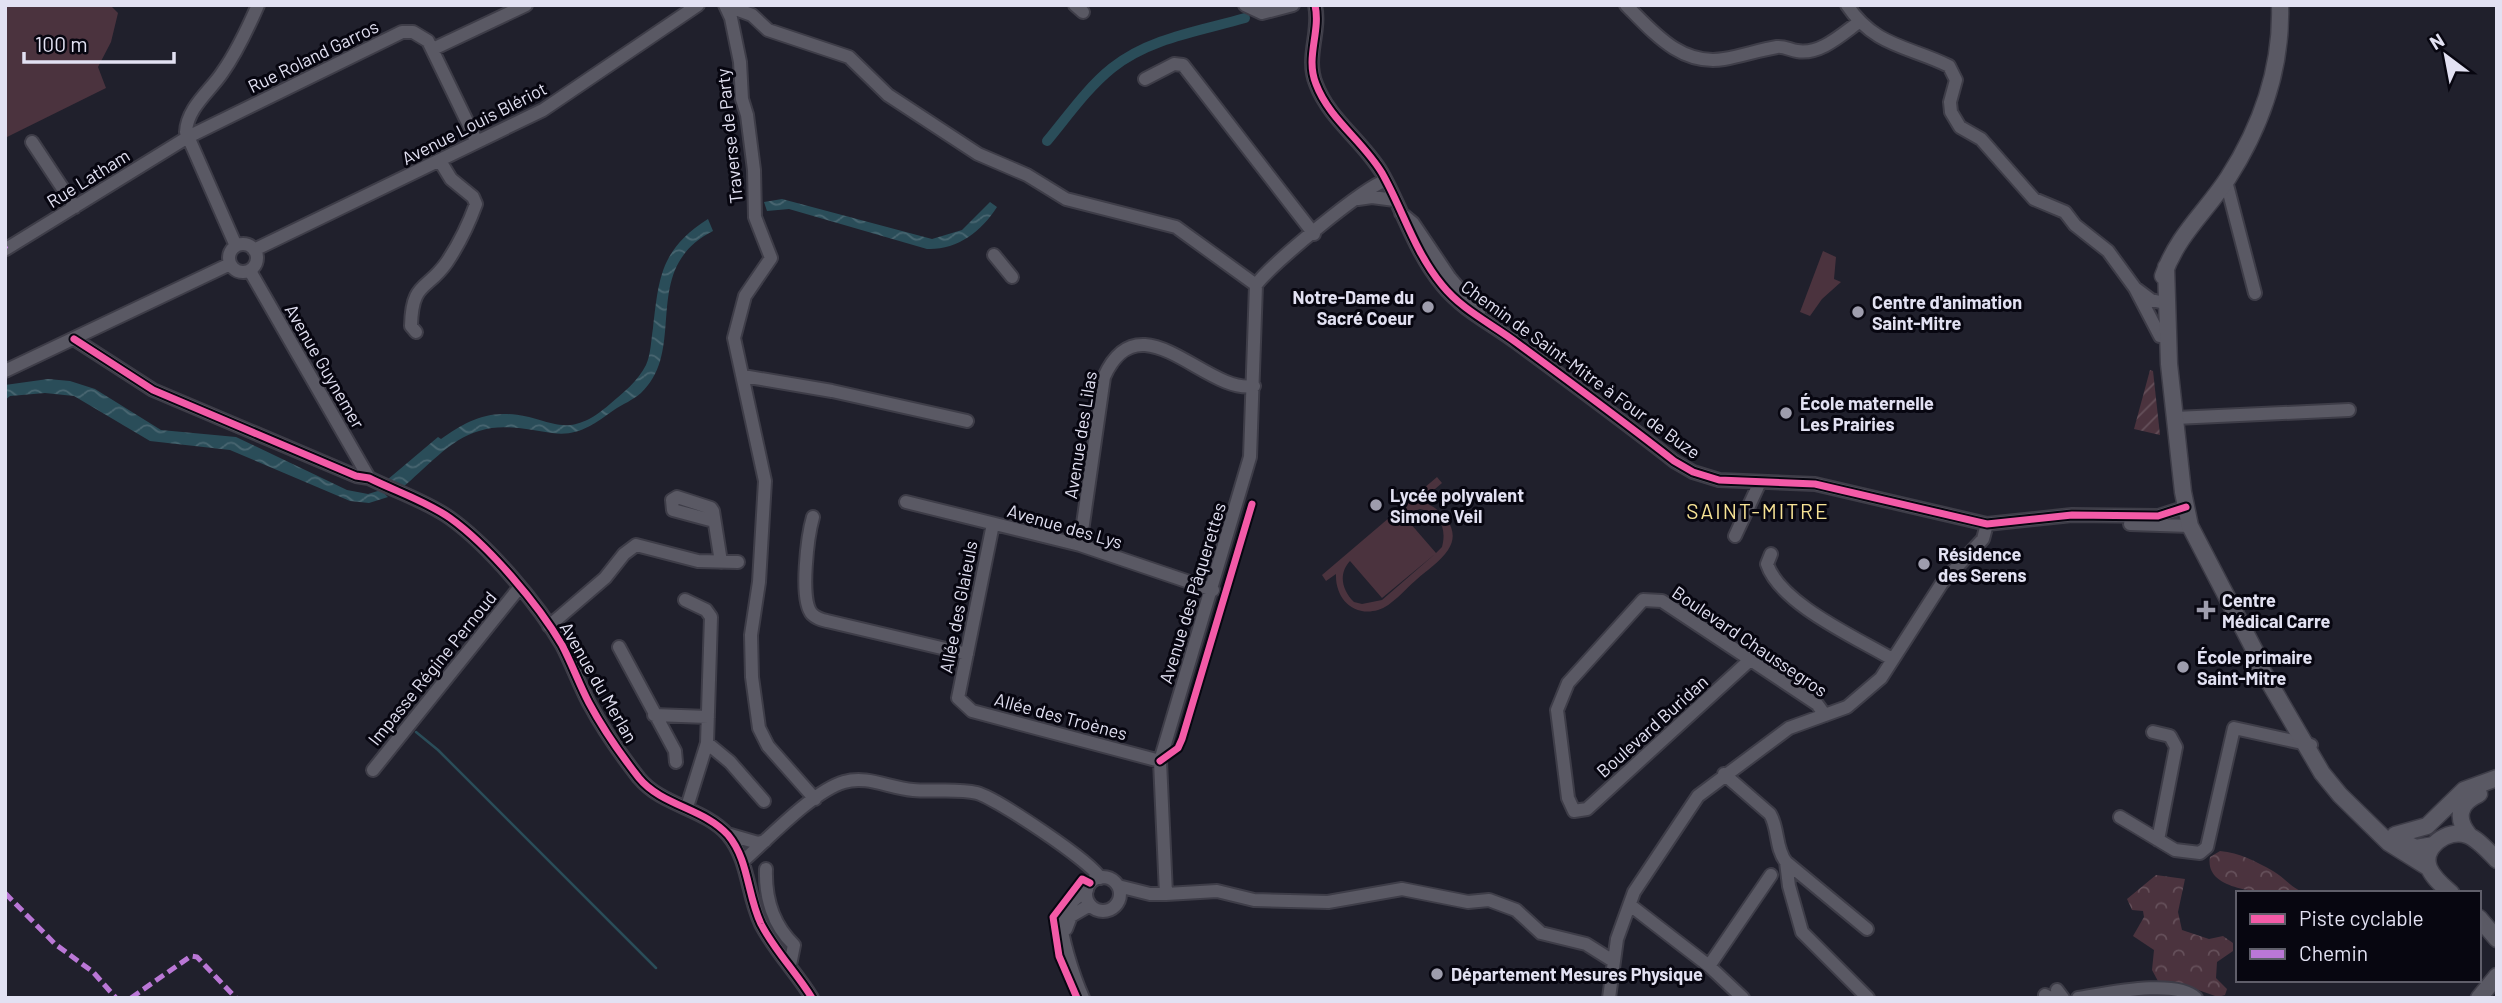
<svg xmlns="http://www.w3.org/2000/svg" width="2502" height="1003" viewBox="0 0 2502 1003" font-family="Barlow,sans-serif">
  <defs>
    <pattern id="forest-crowns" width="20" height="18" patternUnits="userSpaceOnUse" patternTransform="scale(1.75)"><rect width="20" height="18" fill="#4b333e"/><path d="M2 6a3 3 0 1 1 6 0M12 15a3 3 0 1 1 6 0" fill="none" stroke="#65505a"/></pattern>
    <pattern id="garden-furrows" width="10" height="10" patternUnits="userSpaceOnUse" patternTransform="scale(1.75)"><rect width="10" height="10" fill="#4b333e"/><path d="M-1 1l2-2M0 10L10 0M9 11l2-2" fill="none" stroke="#65505a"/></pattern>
    <pattern id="water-waves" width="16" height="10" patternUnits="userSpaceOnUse" patternTransform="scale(1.75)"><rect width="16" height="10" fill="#2a4d59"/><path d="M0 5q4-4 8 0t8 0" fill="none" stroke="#496671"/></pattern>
  </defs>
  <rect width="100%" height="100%" fill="#20202c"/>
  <path fill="#4b333e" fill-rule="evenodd" d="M 5,5 L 110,5 L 118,13 L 111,42 L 98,67 L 106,88 L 5,138 Z
    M 1823,251 L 1836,257 L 1834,279 L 1841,282 L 1822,299 L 1810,316 L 1800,312 Z
    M 1437,477 L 1442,483 L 1421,501 C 1439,507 1463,528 1448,550 C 1441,561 1426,571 1416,580 C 1405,589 1392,606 1378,610 C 1353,617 1335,598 1336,574 L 1326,581 L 1322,575 ZM 1420,509 C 1440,513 1447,528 1442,547 L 1436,553 L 1403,515 ZM 1435,554 L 1382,600 L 1362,604 L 1354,602 C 1342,590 1338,574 1350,561 L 1382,598 Z"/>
  <path fill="url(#forest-crowns)" d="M 2220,851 C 2240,853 2255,861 2273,871 C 2285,878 2291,888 2305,893 C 2281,893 2203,896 2210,857 Z
    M 2156,875 L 2185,879 L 2178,912 L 2182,930 L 2209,939 L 2223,936 L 2233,943 L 2233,951 L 2217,962 L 2216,978 L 2227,989 L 2225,995 L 2218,997 L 2184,985 L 2159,983 L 2152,970 L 2154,950 L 2133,936 L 2144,917 L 2143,911 L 2132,910 L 2127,899 Z"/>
  <path fill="url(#garden-furrows)" d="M 2150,370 L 2153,371 L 2160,435 L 2134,429 Z"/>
  <path fill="url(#water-waves)" d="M 782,199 L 932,239 L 962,230 L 990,202 L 997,207 C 981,232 957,250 927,249 L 789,209 L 767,211 L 764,202 Z
    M 708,219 L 713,231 C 638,269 689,348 641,393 C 633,400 623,404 614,410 C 594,424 578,437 552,433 C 527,430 504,423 479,431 C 450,439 425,469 402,488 L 387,480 L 438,437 L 441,439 C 461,425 479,414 504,414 C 550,414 563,445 610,404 C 623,393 638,381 646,365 C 651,354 651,340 653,328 C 659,276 661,249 708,219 Z
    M 48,379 L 70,381 L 95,389 L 161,430 L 236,437 L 347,490 L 368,494 L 381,490 L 388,497 L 369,503 L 350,501 L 230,450 L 150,441 L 74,396 L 45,393 L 10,396 L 5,400 L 5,385 Z"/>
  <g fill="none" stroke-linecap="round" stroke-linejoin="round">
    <path stroke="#2a4d59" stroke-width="2.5" d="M 416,732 L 438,750 L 656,968"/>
    <path stroke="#2a4d59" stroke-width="10" d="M 1047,141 C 1067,117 1087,88 1112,68 C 1149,38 1200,31 1245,18"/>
    <g stroke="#3e3d48" stroke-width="16">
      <path id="street" d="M 725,5 L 731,18 L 740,62 L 742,99 L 747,115 L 754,170 L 755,217 L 771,258 L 745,296 L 734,338 L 765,481 L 759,582 L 751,635 L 752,677 L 759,728 L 768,746 L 815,799
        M 725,5 L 752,15 L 768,30 L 849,57 L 888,95 L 978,154 L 1027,175 L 1066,199 L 1176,227 L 1256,285
        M 1075,5 L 1083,12
        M 1245,5 L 1262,13 L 1293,5
        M 1315,5 C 1321,32 1305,57 1316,84 C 1329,119 1363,141 1382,173 C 1403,210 1414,251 1442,285 C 1462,310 1492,324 1517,343 C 1570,382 1623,421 1674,461 L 1693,472 L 1719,480 L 1815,484 L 1987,524 L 2072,515 L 2158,516 L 2186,507
        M 1626,5 C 1654,33 1681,66 1724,59 C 1742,56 1759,50 1777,47 C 1784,46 1790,50 1797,51 C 1820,55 1841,35 1859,22
        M 1847,5 C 1875,47 1909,46 1949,66 L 1956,80 L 1950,102 L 1951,112 L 1960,127 L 1981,139 L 2034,199 L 2065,212 L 2075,225 L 2108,251 L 2135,288
        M 433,49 L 526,5
        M 1145,79 L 1174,64 L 1183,65 L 1314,234
        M 32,142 L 75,207
        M 2226,181 L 2255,293
        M 1358,199 L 1372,197 L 1395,200
        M 1401,213 L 1413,223 L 1450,278 L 1479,312
        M229 258a14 14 0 1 1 28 0a14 14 0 1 1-28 0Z
        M 236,246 L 186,132 C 187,108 210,91 222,73 C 237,52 248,28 258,5
        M 6,249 L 188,137 L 402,32 L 413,32 L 428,41 L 477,142
        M 254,250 L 543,110 L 698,5
        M 994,255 L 1012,277
        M 250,271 L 369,478
        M 2165,303 L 2151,300 L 2135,288 L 2160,336 L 2168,335
        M 416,332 L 411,326 C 412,281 427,291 447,262 C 459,244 468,226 476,204 L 473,197 L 451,179 L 440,161
        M 74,339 L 153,390 L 356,476 L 369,478 C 395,491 426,501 450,518 C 489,546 538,604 562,645 C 572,664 579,684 589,703 C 603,729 621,755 639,778 C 662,806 704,808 728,835 C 749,860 747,895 761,924 C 775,951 796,972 812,998
        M 5,371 L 230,264
        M 743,376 L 832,391 L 967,421
        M 2175,418 L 2349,410
        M 906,502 L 1080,545 L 1213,590
        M 813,517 C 808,534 799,600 812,614 C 816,618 822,620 827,621 L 967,654
        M 714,521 L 673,510 L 672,500 L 677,497 L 711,508 L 713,511 L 721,562
        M 993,524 L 958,698 L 972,711 L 1160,761
        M 2130,524 L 2190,526
        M 1735,536 L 1760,482
        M 1080,545 L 1104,377 C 1140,296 1206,395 1254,386
        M 1771,554 L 1767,564 C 1780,604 1857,638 1892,659
        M 685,600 L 706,610 L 711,617 L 707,743 L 687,807
        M 549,626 L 605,578 L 624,554 L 636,545 L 698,561 L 738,562
        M 619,647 L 675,751 L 676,762
        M 1750,660 L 1587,809 L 1574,811 L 1568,798 L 1557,710 L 1568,683 L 1643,600 L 1662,601 L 1817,704 L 1825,715
        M 654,715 L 708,717
        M 2153,732 L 2170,736 L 2176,747 L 2158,840
        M 707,743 L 730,762 L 764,801
        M 373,770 L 519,588
        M 1724,774 L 1770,814 C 1779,829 1775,848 1786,862 L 1867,929
        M 2120,817 L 2175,850 L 2200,853 L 2207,847 L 2234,728 L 2311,745
        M 727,834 L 758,843 L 765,841
        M 743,861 C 768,839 813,791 844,782 C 867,775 889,788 913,790 C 934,792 956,788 977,793 C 996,798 1092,862 1100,878
        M 1786,862 L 1789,886 L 1802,932 L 1868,998
        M 766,869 C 765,897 773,925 794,945 L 790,965
        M1086 894a17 17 0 1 1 34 0a17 17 0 1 1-34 0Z
        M 1118,886 L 1150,894 L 1166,894 L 1160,761 L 1250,457 L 1256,285 C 1269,266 1365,186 1385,181
        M 1166,894 L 1217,891 L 1254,900 L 1328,902 L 1402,889 L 1468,902 L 1489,900 L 1516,910 L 1541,933 L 1586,944 L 1613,961
        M 1630,905 L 1709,966 L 1743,998
        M 1066,929 L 1071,916 L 1090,905
        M 1709,966 L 1771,875
        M 2057,990 L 2063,998
        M 2045,995 L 2051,998
        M 1083,998 C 1076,982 1056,928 1063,913 C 1067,904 1079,896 1087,890
        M 1609,998 L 1617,939 L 1634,892 L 1698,796 L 1789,728 L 1847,707 L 1881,678 L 1942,583 L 1983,539 L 1987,524
        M 2078,998 C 2105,994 2175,978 2196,998"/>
    </g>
    <g stroke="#3e3d48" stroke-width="19">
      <path id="secondary" d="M 2166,267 L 2169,364 L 2183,492 L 2190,526 L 2258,657 L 2259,665 L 2322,773 L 2340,795 L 2389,843 L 2429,868
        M 2163,276 C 2178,234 2205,213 2228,178 C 2262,125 2282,68 2280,5
        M 2395,835 L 2427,826 L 2464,790 L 2497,778
        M 2469,835 C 2455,818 2459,803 2479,794
        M 2403,842 L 2416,848 L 2434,845
        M 2451,893 C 2443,886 2433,878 2429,868 C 2421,847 2448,828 2467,835 C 2478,839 2488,851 2497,860
        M 2479,918 L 2497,939
        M 2479,998 L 2497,976"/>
    </g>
    <use href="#street" stroke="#5a5964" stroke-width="12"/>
    <use href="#secondary" stroke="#5a5964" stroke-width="16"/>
    <path stroke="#ba77d6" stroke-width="5" stroke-dasharray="10 5" stroke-linecap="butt" d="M 5,247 L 6,249
      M 5,893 L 55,944 L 93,972 L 116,998
      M 131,998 L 191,956 L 197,957 L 236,998"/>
    <g stroke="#070610" stroke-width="11">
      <path id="cycleway" d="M 1315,5 C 1321,32 1305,57 1316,84 C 1329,119 1363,141 1382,173 C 1403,210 1414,251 1442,285 C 1462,310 1492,324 1517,343 C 1570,382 1623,421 1674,461 L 1693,472 L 1719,480 L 1815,484 L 1987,524 L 2072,515 L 2158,516 L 2186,507
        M 74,339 L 153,390 L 356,476 L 369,478 C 395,491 426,501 450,518 C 489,546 538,604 562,645 C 572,664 579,684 589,703 C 603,729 621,755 639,778 C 662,806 704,808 728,835 C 749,860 747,895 761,924 C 775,951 796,972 812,998
        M 1160,761 L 1178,748 L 1182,739 L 1252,504
        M 1077,998 L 1059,956 L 1053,917 L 1082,879 L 1090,883"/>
    </g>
    <use href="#cycleway" stroke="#f35aa7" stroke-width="7"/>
  </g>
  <g fill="#9e9dad" stroke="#070610" stroke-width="2.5">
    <circle cx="1428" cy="307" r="7"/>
    <circle cx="1858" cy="312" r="7"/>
    <circle cx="1786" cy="413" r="7"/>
    <circle cx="1376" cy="505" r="7"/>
    <circle cx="1924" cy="564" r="7"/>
    <path d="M2202.5 599.5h7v7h7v7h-7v7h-7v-7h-7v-7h7z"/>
    <circle cx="2183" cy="667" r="7"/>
    <circle cx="1437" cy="974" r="7"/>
  </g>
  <g text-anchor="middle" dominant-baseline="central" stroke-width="6" stroke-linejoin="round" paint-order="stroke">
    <g font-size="18" fill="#e2e1f2" stroke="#070610">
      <text transform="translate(313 56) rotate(-26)">Rue Roland Garros</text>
      <text transform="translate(474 123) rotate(-27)">Avenue Louis Blériot</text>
      <text transform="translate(729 136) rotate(-96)">Traverse de Party</text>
      <text transform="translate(88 178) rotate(-32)">Rue Latham</text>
      <text transform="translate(325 366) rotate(60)">Avenue Guynemer</text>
      <text transform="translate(1581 369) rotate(36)">Chemin de Saint-Mitre à Four de Buze</text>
      <text transform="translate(1080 435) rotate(-81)">Avenue des Lilas</text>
      <text transform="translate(1065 526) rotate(16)">Avenue des Lys</text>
      <text transform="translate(1192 593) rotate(-73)">Avenue des Pâquerettes</text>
      <text transform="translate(958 607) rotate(-79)">Allée des Glaieuls</text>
      <text transform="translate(1750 641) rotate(34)">Boulevard Chaussegros</text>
      <text transform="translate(432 668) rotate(-51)">Impasse Régine Pernoud</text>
      <text transform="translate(599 682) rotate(60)">Avenue du Merlan</text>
      <text transform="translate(1061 716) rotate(15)">Allée des Troènes</text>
      <text transform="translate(1652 726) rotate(-42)">Boulevard Buridan</text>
    </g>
    <g font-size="18" font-weight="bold" fill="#e2e1f2" stroke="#070610" text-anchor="start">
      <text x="1414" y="297" text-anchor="end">Notre-Dame du<tspan x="1414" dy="21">Sacré Coeur</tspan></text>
      <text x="1872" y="302">Centre d'animation<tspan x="1872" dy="21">Saint-Mitre</tspan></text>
      <text x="1800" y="403">École maternelle<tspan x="1800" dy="21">Les Prairies</tspan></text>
      <text x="1390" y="495">Lycée polyvalent<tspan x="1390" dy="21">Simone Veil</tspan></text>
      <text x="1938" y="554">Résidence<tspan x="1938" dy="21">des Serens</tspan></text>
      <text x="2222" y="600">Centre<tspan x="2222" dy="21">Médical Carre</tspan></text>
      <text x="2197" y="657">École primaire<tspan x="2197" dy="21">Saint-Mitre</tspan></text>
      <text x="1451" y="974">Département Mesures Physique</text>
    </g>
    <g font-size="21" letter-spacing="2" fill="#f7e395" stroke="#070610">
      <text x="1758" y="510">SAINT-MITRE</text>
    </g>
  </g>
  <rect width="2502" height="1003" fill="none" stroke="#e2e1f2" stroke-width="14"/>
  <rect x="2236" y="891" width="245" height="91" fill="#070610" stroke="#5f5e6a" stroke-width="2"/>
  <rect x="2250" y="914" width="35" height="10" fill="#f35aa7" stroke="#5f5e6a" stroke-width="2"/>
  <text x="2299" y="926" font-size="21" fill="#e2e1f2">Piste cyclable</text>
  <rect x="2250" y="949" width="35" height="10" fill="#ba77d6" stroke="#5f5e6a" stroke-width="2"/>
  <text x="2299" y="961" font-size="21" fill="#e2e1f2">Chemin</text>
  <g transform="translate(2446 56) rotate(328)" stroke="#070610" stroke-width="5" paint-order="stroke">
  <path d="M0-5L12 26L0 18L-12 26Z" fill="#e2e1f2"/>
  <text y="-10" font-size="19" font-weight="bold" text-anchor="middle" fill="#e2e1f2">N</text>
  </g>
  <path d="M24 52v10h150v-10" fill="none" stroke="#e2e1f2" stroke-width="3.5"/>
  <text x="35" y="52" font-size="21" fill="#e2e1f2" stroke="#070610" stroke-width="5" paint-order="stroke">100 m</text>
</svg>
